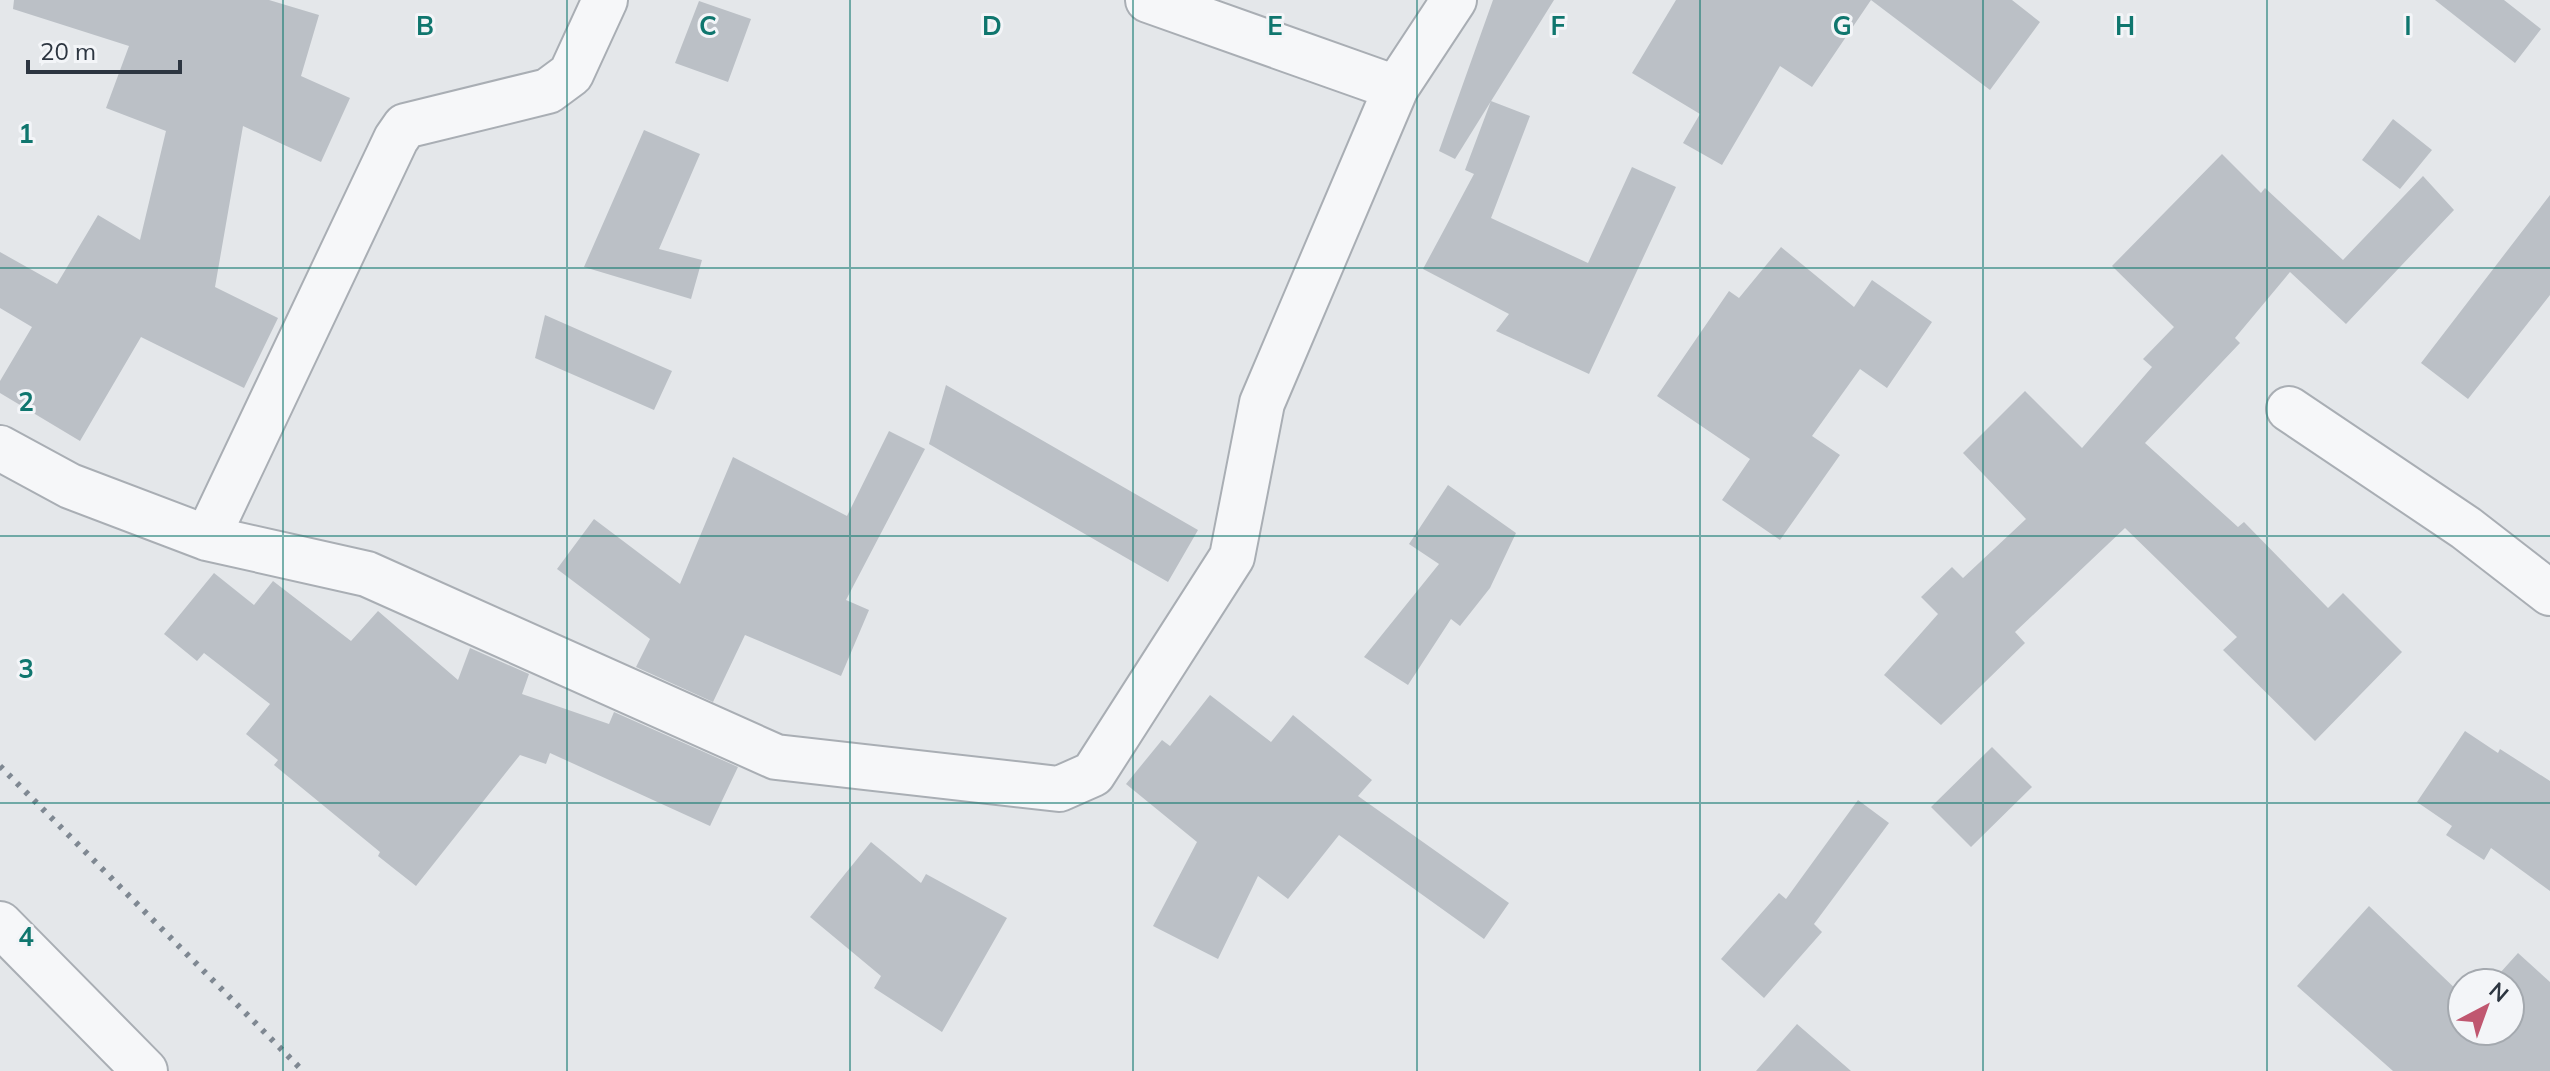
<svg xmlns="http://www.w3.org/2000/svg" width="2550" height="1071" viewBox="0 0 2550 1071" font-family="Mulish,sans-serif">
  <rect width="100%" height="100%" fill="#e4e7ea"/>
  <path fill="#bbc0c6" d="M 14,0 L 269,0 L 319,15 L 301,76 L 350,98 L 321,162 L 243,126 L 215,287 L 278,318 L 244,388 L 141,337 L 80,441 L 0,393 L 0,381 L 32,327 L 0,308 L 0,252 L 57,284 L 98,215 L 140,240 L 166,131 L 106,108 L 129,46 L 13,9 Z
    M 1493,0 L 1554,0 L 1455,159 L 1439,151 Z
    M 1676,0 L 2012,0 L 2040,22 L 1990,90 L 1871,0 L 1812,87 L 1780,66 L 1722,165 L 1683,143 L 1700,114 L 1632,73 Z
    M 2435,0 L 2504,0 L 2541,29 L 2515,63 Z
    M 699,1 L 751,19 L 728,82 L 675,63 Z
    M 1491,101 L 1530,116 L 1491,218 L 1588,263 L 1632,167 L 1676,187 L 1589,374 L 1496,331 L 1509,314 L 1423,269 L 1474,174 L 1465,170 Z
    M 2393,119 L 2432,150 L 2400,189 L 2362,160 Z
    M 644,130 L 700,154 L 659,249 L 702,260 L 691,299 L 584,267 Z
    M 2222,154 L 2261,193 L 2265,188 L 2343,260 L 2423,176 L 2454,210 L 2346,324 L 2290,272 L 2235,338 L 2240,343 L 2145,443 L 2238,527 L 2244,522 L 2328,608 L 2343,593 L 2402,652 L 2315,741 L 2223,650 L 2237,637 L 2125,528 L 2015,632 L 2025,643 L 1941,725 L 1884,675 L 1938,614 L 1921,597 L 1952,567 L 1963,578 L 2026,519 L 1963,453 L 2025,391 L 2082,448 L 2152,367 L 2143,359 L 2174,327 L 2112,266 Z
    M 2550,195 L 2550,295 L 2468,399 L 2421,363 Z
    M 1781,247 L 1854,307 L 1872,280 L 1932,322 L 1887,388 L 1860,369 L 1812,436 L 1840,455 L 1780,540 L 1722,500 L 1750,459 L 1657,396 L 1729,291 L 1739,298 Z
    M 545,315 L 672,371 L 654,410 L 535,358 Z
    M 946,385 L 1198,530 L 1168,582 L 929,444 Z
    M 889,431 L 925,449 L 846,600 L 869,610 L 841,676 L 745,635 L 713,702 L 636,667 L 650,639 L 557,569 L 594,519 L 680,584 L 733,457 L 847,516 Z
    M 1448,485 L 1516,533 L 1490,588 L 1460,626 L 1451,619 L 1408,685 L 1364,657 L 1439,564 L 1409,544 Z
    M 214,573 L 254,605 L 273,581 L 351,641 L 378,611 L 458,680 L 470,648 L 529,674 L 522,694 L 609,724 L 614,712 L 738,767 L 710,826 L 550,753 L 546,764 L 520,755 L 416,886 L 378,856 L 380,852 L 274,765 L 278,760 L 246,734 L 270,704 L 204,653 L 197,661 L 164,634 Z
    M 1210,695 L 1271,742 L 1293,715 L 1372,780 L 1358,796 L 1509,903 L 1484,939 L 1339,835 L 1288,899 L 1258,876 L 1218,959 L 1153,926 L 1197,842 L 1126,784 L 1162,740 L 1170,746 Z
    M 2465,731 L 2498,753 L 2500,749 L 2550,781 L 2550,891 L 2491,848 L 2484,860 L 2446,835 L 2452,826 L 2417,802 Z
    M 1992,747 L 2032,787 L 1971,847 L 1931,807 Z
    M 1858,800 L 1889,823 L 1814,924 L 1822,932 L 1764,998 L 1721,959 L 1779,893 L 1786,899 Z
    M 871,842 L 921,883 L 926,874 L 1007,918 L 942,1032 L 874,988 L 881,976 L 810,917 Z
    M 2369,906 L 2462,995 L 2462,1031 L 2510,1031 L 2510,983 L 2491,983 L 2518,953 L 2550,982 L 2550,1071 L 2393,1071 L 2297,986 Z
    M 1797,1024 L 1851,1071 L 1756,1071 Z"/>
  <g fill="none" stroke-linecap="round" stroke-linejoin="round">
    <g stroke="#a9aeb4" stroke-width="48">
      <path id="minor" d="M 1148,0 L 1396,88
        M 2289,409 L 2466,528 L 2550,593
        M 0,448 L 70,486 L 207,538 L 367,574 L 776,757 L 1059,789 L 1093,774 L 1232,557 L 1262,403 L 1396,88 L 1454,0
        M 207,538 L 396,139 L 405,126 L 548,91 L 571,74 L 605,0
        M 0,924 L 145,1071"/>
    </g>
    <use href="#minor" stroke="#f6f7f9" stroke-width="44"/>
    <path stroke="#7f8892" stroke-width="6" stroke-dasharray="4 8" stroke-linecap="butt" d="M 0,766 L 303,1071"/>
  </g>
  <path fill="none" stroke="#0f766e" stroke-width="2" stroke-opacity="0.55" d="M 283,0 L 283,1071M 567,0 L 567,1071M 850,0 L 850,1071M 1133,0 L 1133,1071M 1417,0 L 1417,1071M 1700,0 L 1700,1071M 1983,0 L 1983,1071M 2267,0 L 2267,1071M 0,268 L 2550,268M 0,536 L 2550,536M 0,803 L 2550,803"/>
  <g font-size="26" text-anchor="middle" font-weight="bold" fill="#0f766e" stroke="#f3f5f8" stroke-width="6" stroke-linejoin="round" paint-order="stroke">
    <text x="425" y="35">B</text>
    <text x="708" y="35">C</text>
    <text x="992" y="35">D</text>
    <text x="1275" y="35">E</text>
    <text x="1558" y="35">F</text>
    <text x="1842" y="35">G</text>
    <text x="2125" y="35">H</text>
    <text x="2408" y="35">I</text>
    <text x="26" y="143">1</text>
    <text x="26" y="411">2</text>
    <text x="26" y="678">3</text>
    <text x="26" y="946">4</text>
  </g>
  <g transform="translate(2486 1007) rotate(41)"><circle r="38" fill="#f3f5f8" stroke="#a4a9af" stroke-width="2"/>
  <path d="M0-6L14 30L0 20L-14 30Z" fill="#c05770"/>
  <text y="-12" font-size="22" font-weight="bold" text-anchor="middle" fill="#2d3641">N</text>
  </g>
  <path d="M28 60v12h152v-12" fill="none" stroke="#2d3641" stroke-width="4"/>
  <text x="40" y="60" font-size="24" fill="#2d3641" stroke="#f3f5f8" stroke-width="6" paint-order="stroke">20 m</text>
</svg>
